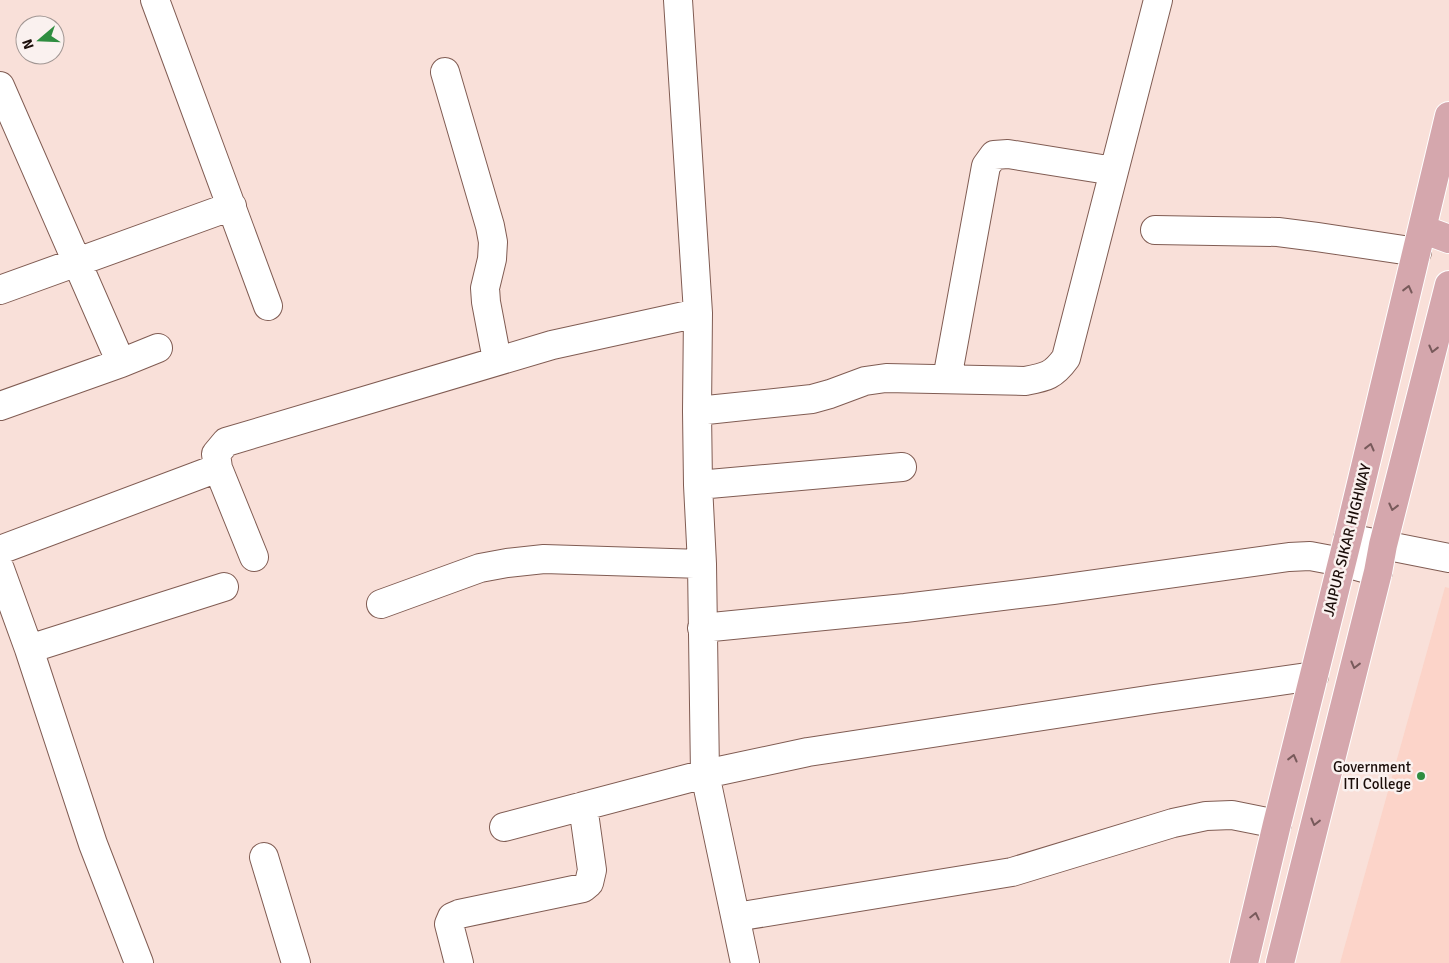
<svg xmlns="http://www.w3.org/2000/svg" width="1449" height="963" viewBox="0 0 1449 963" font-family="Signika,sans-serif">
  <rect width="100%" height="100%" fill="#f9e0d9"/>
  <path fill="#fcd4c9" d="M 1445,587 L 1449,588 L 1449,963 L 1340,963 Z"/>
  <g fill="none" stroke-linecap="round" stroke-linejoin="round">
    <g stroke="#805c53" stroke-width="30">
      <path id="street" d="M 155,0 L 268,306
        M 678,0 L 698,313 L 697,411 L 698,485 L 702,564 L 705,774 L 745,963
        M 445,72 L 490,226 L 493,242 L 492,259 L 485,288 L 486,302 L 497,360
        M 0,86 L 121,363
        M 1155,230 L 1278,232 L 1317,237 L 1417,252
        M 0,290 L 232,206
        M 947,379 L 986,166 L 994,155 L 1008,154 L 1114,171
        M 0,406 L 121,363 L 158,348
        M 697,411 L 812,399 L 830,394 L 865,381 L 886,378 L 1025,381 C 1046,377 1053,376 1066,358 L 1158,0
        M 698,485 L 902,467
        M 1348,538 L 1449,558
        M 0,550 L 218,468
        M 254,557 L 218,468 L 216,454 L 226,442 L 552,345 L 698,313
        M 0,569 L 29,649 L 93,844 L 139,963
        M 381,604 L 480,568 L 507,563 L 544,559 L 702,564
        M 702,628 L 905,608 L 1053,590 L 1289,557 L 1310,556 L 1342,562 L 1378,572
        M 29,649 L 224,587
        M 504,827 L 705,774 L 808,752 L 1154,699 L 1314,676
        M 264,857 L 296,963
        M 736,917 L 1012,872 L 1173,823 L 1206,816 L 1232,815 L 1277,824
        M 459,963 L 449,924 L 452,917 L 459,914 L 583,888 L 589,883 L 592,870 L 583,806"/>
    </g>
    <g stroke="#fff" stroke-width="30">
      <path id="primary" d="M 1422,229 L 1449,239
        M 1244,963 L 1277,824 L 1348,538 L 1449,116
        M 1280,963 L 1378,572 L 1383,545 L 1449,285"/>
    </g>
    <use href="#street" stroke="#fff" stroke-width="28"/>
    <use href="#primary" stroke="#d5a7ad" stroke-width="28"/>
  </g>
  <defs><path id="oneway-chevron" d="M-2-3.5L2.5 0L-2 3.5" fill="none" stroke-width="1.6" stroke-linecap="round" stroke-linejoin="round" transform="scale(1.25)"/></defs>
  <g stroke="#785a5b">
    <use href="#oneway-chevron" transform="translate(1408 289) rotate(-76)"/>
    <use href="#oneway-chevron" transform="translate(1433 349) rotate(104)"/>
    <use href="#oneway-chevron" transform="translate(1370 447) rotate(-76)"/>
    <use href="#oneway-chevron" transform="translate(1393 507) rotate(104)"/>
    <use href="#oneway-chevron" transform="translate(1355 665) rotate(104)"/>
    <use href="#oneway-chevron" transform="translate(1293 758) rotate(-76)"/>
    <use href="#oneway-chevron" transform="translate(1315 822) rotate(104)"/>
    <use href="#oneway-chevron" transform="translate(1255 916) rotate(-77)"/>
  </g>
  <circle fill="#2f8d40" stroke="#faf1ef" stroke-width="2" cx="1421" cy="776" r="5"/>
  <g text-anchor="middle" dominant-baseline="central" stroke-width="5" stroke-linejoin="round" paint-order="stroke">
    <g font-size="15" fill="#1b0d09" stroke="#faf1ef">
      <text transform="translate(1347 540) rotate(-76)">JAIPUR SIKAR HIGHWAY</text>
    </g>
    <g font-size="15" fill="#1b0d09" stroke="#faf1ef" text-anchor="end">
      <text x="1411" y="767">Government<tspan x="1411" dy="17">ITI College</tspan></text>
    </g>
  </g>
  <g transform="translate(40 40) rotate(251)"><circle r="24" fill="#faf1ef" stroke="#a19693"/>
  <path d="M0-4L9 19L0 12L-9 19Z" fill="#2f8d40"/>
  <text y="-8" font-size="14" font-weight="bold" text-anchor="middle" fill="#1b0d09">N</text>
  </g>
</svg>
